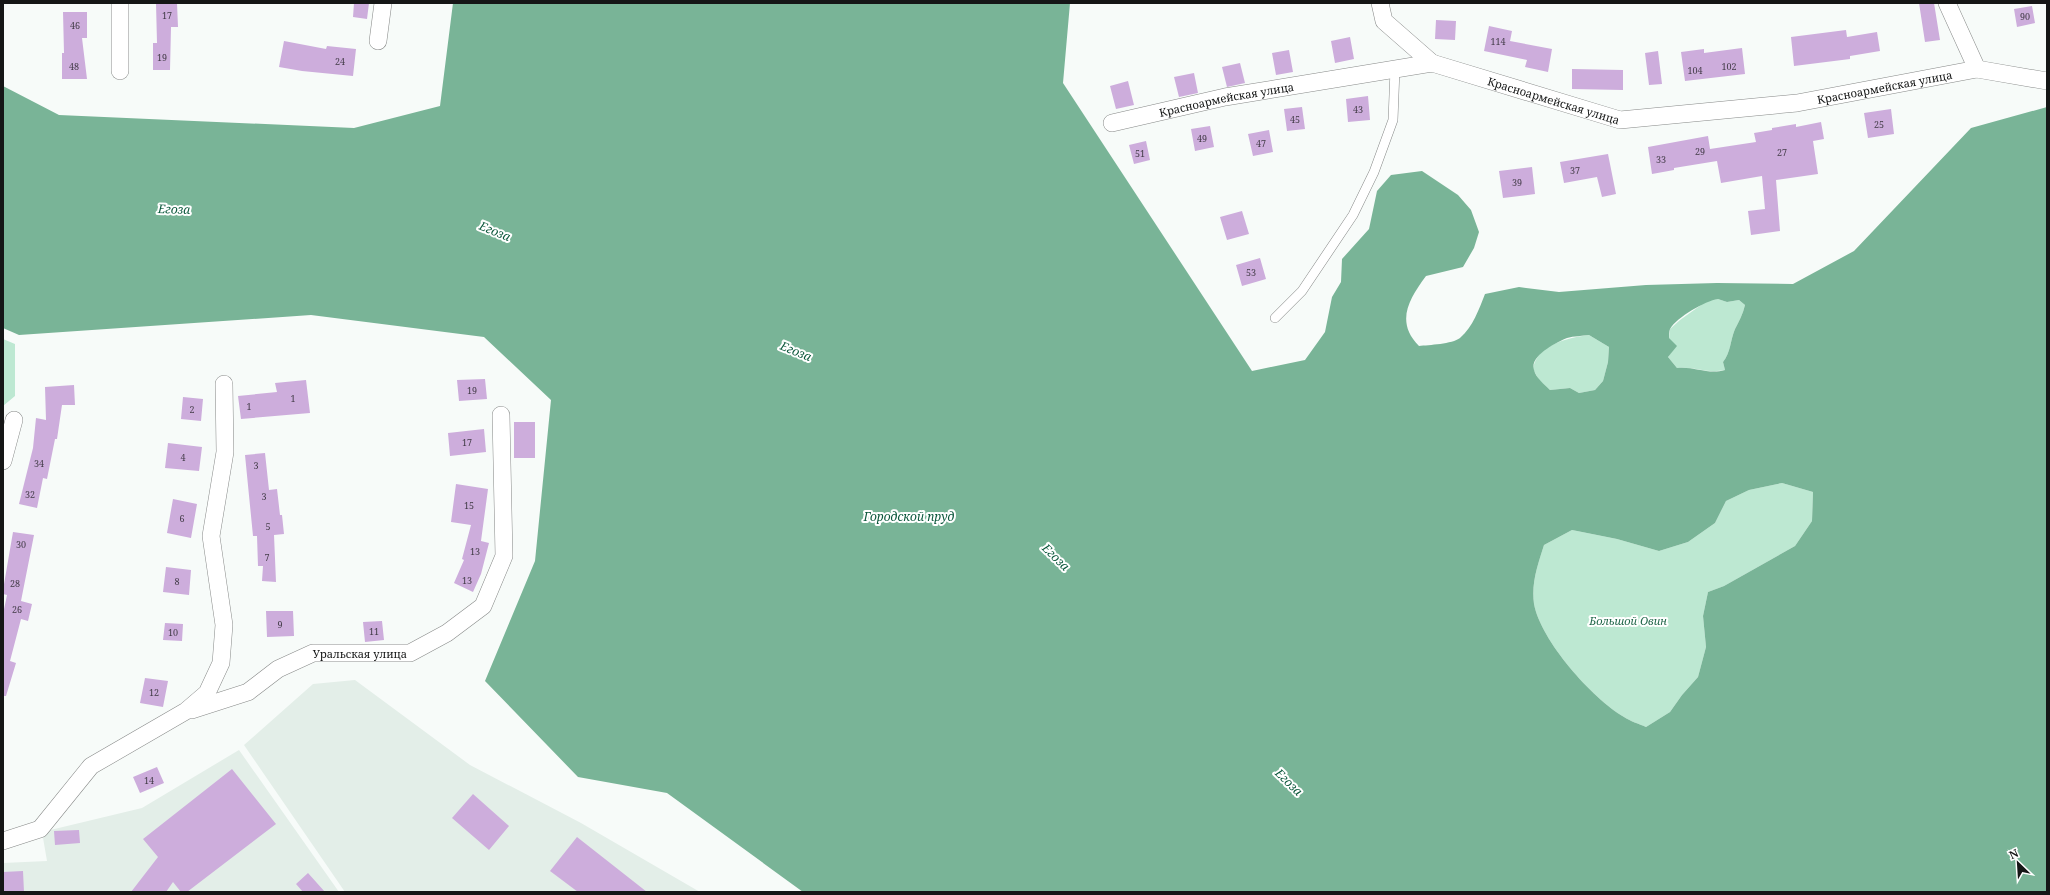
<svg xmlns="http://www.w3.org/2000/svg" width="2050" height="895" viewBox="0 0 2050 895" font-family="'Noto Serif',serif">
  <rect width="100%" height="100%" fill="#f7fbf9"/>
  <path fill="#e3eee8" d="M 355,680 L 470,765 L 581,823 L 700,892 L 345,892 L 244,745 L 313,684 Z
    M 239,750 L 339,892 L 3,892 L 3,863 L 47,861 L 42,832 L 142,808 Z"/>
  <path fill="#bde8d2" d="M 1718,299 L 1727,302 L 1739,300 L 1745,305 C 1743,314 1739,321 1735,329 C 1730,341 1731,352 1723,362 L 1725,370 C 1707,374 1694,366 1677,368 L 1668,357 L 1673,350 L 1669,338 L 1670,329 L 1680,320 L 1708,300 Z
    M 1589,335 L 1609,347 L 1608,362 L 1603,381 L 1595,390 L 1579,393 L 1570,388 L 1550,390 L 1539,380 L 1533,369 C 1537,344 1568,338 1589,335 Z
    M 3,339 L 15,344 L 15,396 L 3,406 Z
    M 1782,483 L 1813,492 L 1812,521 L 1795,546 L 1724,586 L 1708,592 L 1703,616 L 1706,647 L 1698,677 L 1682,695 L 1670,712 L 1646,727 C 1639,724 1630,721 1624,717 C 1592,698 1541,641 1534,604 C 1531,583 1538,564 1544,545 L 1572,530 L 1617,539 L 1659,551 L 1688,542 L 1715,523 L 1726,501 L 1749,490 Z"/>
  <path fill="#79b497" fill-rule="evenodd" d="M 453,3 L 1070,3 L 1063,83 L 1252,371 L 1305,360 L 1325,332 L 1332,297 L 1341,282 L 1342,259 L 1369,229 L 1377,191 L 1391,175 L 1422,171 L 1458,195 L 1471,210 L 1479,232 L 1474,248 L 1463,267 L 1426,276 C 1409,299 1395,322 1419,346 C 1429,345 1452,344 1460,338 C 1473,327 1479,309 1485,294 L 1519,287 L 1559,292 L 1646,285 L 1717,283 L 1793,284 L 1854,251 L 1971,128 L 2047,107 L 2047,892 L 803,892 L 667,793 L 578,777 L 485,681 L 535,561 L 551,400 L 484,337 L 311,315 L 19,335 L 3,328 L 3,86 L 59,115 L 354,128 L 440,106 ZM 1718,299 L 1727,302 L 1739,300 L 1745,305 C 1743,314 1739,321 1735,329 C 1730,341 1731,352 1723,362 L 1725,370 C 1708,375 1694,366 1677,368 L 1668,357 L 1677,346 L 1669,338 C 1669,336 1669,331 1670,329 C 1677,317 1705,301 1718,299 ZM 1589,335 L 1609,347 L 1608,362 L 1603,381 L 1595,390 L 1579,393 L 1570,388 L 1550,390 C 1544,384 1536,378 1534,370 C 1529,356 1557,342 1567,338 C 1574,336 1582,336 1589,335 ZM 1782,483 L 1813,492 L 1812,521 L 1795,546 L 1724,586 L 1708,592 L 1703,616 L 1706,647 L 1698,677 L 1682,695 L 1670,712 L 1646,727 C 1639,724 1630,721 1624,717 C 1592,698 1541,641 1534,604 C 1531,583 1538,564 1544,545 L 1572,530 L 1617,539 L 1659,551 L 1688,542 L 1715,523 L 1726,501 L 1749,490 Z"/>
  <path fill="#cdaddc" d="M 156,3 L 177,3 L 178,27 L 171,27 L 170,70 L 153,70 L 153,43 L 157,43 Z
    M 354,3 L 369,3 L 367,19 L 353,17 Z
    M 1919,3 L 1934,3 L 1940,40 L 1925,42 Z
    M 2032,6 L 2035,23 L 2017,27 L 2014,9 Z
    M 63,12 L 87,12 L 87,38 L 82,38 L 87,79 L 62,79 L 62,53 L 64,53 Z
    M 1436,20 L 1456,21 L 1455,40 L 1435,39 Z
    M 1489,26 L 1512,31 L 1510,41 L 1552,49 L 1548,72 L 1525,67 L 1527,60 L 1484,51 Z
    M 1846,30 L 1847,37 L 1877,32 L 1880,51 L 1850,56 L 1850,59 L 1794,66 L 1791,37 Z
    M 1350,37 L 1354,59 L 1335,63 L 1331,41 Z
    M 284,41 L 326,49 L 327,46 L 356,49 L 353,76 L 302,71 L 279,67 Z
    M 1742,48 L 1745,74 L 1685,81 L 1681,52 L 1704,49 L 1704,53 Z
    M 1289,50 L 1293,72 L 1276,75 L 1272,53 Z
    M 1658,51 L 1662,84 L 1649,85 L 1645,53 Z
    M 1240,63 L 1245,83 L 1227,87 L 1222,67 Z
    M 1572,69 L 1623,70 L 1623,90 L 1572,89 Z
    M 1194,73 L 1198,93 L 1179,97 L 1174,77 Z
    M 1128,81 L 1134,105 L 1116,109 L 1110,86 Z
    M 1368,96 L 1370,120 L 1348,122 L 1346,99 Z
    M 1302,107 L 1305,129 L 1287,131 L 1284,109 Z
    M 1891,109 L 1894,134 L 1868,138 L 1864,113 Z
    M 1821,122 L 1824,139 L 1813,141 L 1818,174 L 1776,180 L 1780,231 L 1751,235 L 1748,211 L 1765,209 L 1762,176 L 1721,183 L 1717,161 L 1674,168 L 1674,170 L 1652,174 L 1648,147 L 1708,136 L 1710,149 L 1756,142 L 1754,133 L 1772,130 L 1772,128 L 1796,124 L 1796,127 Z
    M 1210,126 L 1214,147 L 1195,151 L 1191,129 Z
    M 1269,130 L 1273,152 L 1253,156 L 1248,134 Z
    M 1146,141 L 1150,160 L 1134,164 L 1129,145 Z
    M 1608,154 L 1616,194 L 1602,197 L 1597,177 L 1564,183 L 1560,162 Z
    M 1532,167 L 1535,194 L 1503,198 L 1499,171 Z
    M 1242,211 L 1249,234 L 1227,240 L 1220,217 Z
    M 1260,258 L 1266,279 L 1242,286 L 1236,265 Z
    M 485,379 L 487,399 L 459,401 L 457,380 Z
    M 306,380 L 310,413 L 241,419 L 238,396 L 277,392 L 275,383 Z
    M 74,385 L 75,405 L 62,405 L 57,439 L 55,439 L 47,479 L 43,478 L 37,508 L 19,504 L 33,448 L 36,418 L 46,420 L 45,387 Z
    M 183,397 L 203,399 L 201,421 L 181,419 Z
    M 514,422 L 535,422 L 535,458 L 514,458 Z
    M 484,429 L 486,452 L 450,456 L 448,433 Z
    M 168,443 L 202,447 L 199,471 L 165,468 Z
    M 265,453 L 269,490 L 277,489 L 280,515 L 282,515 L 284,534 L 274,535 L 276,582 L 262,581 L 263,566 L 258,566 L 257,536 L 253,536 L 245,455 Z
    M 456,484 L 488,489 L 481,541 L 489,543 L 481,574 L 473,592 L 454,583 L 464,560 L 462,559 L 471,525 L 451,522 Z
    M 173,499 L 197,504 L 191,538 L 167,533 Z
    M 13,532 L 34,535 L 21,601 L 32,604 L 28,621 L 21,619 L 10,661 L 16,663 L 6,696 L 3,696 L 3,614 L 7,595 L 3,594 L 3,590 Z
    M 166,567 L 191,570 L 189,595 L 163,592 Z
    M 266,611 L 293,611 L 294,636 L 267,637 Z
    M 382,621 L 384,640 L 365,642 L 363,622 Z
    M 165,623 L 183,624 L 182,641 L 163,640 Z
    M 145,678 L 168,681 L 163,707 L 140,703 Z
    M 157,767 L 164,783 L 140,793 L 133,777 Z
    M 232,769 L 276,824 L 187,892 L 181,892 L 173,882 L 166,892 L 131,892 L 158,857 L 143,839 Z
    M 473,794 L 509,826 L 489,850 L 452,818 Z
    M 79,830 L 80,843 L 55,845 L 54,831 Z
    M 577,837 L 647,892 L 578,892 L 550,871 Z
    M 23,871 L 24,892 L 3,892 L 3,872 Z
    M 308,873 L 325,892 L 303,892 L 296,884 Z"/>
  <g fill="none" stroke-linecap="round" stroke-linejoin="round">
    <g stroke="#878988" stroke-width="10">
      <path id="service" d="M 1275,318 L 1302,291 L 1353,215 L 1374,172 L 1393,120 L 1395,69"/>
    </g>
    <g stroke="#878988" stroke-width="18">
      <g id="minor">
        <path d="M 1380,3 L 1384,21 L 1432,63"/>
        <path d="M 1947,3 L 1977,69"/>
        <path d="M 378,41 L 383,3"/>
        <path d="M 120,71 L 120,3"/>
        <path id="s1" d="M 1112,123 L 1225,97 L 1432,63 L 1620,120 L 1797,103 L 1977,69 L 2047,81"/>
        <path d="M 3,461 L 14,420"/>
        <path id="s2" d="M 192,710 L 248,692 L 278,669 L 313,653 L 410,653 L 447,633 L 483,606 L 504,556 L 501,415"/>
        <path d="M 3,841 L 40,829 L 91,766 L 186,711 L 207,693 L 221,663 L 224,625 L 211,536 L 225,452 L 224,384"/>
      </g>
    </g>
    <use href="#service" stroke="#fff" stroke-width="9"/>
    <use href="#minor" stroke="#fff" stroke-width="17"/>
  </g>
  <g text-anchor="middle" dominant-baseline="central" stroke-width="4" stroke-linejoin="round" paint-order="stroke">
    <g font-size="9" fill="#433c48">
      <text x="167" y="15">17</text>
      <text x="2025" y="16">90</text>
      <text x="75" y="25">46</text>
      <text x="1498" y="41">114</text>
      <text x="162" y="57">19</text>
      <text x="340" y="61">24</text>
      <text x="74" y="66">48</text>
      <text x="1729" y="66">102</text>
      <text x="1695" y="70">104</text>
      <text x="1358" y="109">43</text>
      <text x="1295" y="119">45</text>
      <text x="1879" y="124">25</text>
      <text x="1202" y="138">49</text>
      <text x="1261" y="143">47</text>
      <text x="1700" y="151">29</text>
      <text x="1782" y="152">27</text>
      <text x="1140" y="153">51</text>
      <text x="1661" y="159">33</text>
      <text x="1575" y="170">37</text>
      <text x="1517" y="182">39</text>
      <text x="1251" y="272">53</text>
      <text x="472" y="390">19</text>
      <text x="293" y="398">1</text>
      <text x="249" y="406">1</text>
      <text x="192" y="409">2</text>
      <text x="467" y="442">17</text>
      <text x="183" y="457">4</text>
      <text x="39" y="463">34</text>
      <text x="256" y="465">3</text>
      <text x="30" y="494">32</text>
      <text x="264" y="496">3</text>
      <text x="469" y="505">15</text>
      <text x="182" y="518">6</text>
      <text x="268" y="526">5</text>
      <text x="21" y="544">30</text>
      <text x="475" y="551">13</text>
      <text x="267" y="557">7</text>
      <text x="467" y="580">13</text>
      <text x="177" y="581">8</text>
      <text x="15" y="583">28</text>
      <text x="17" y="609">26</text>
      <text x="280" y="624">9</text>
      <text x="374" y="631">11</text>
      <text x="173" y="632">10</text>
      <text x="154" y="692">12</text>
      <text x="149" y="780">14</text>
    </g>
    <g font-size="11" fill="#151616" stroke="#fff">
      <text stroke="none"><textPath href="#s1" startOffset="789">Красноармейская улица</textPath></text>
      <text stroke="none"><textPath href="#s1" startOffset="117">Красноармейская улица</textPath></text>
      <text stroke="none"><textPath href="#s1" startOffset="453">Красноармейская улица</textPath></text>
      <text stroke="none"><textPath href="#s2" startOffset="182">Уральская улица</textPath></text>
    </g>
    <g font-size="11" font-style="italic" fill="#206649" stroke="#fff">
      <text x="1628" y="620">Большой Овин</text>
    </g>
    <g font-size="12" font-style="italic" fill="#0b573b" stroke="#fff">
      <text transform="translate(174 209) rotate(2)">Егоза</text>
      <text transform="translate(495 231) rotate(22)">Егоза</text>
      <text transform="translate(796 351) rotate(22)">Егоза</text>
      <text x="909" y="516">Городской пруд</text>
      <text transform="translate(1056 557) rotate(44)">Егоза</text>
      <text transform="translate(1289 782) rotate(44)">Егоза</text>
    </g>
  </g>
  <rect width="2050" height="895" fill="none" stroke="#151616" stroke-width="8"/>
  <g transform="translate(2018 863) rotate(335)" stroke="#ffffff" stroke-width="3" paint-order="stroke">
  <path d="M0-3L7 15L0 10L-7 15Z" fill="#151616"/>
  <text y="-6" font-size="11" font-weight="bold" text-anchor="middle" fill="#151616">N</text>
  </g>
</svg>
